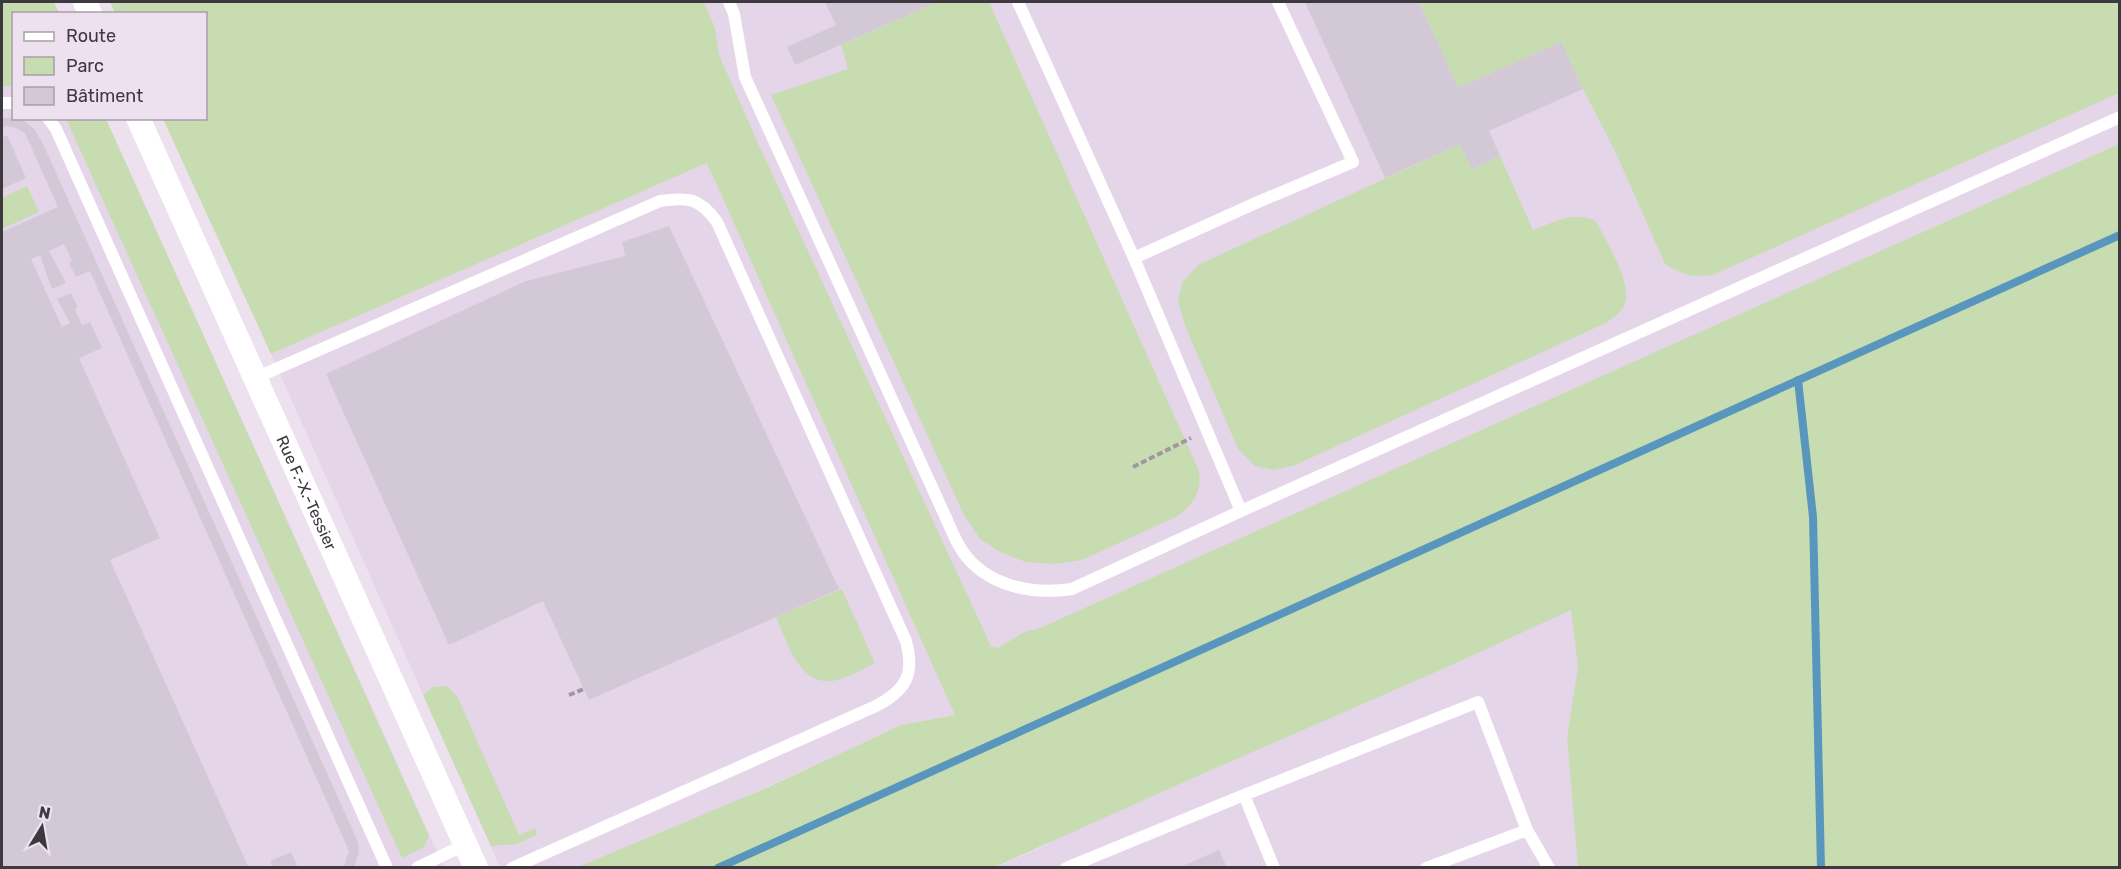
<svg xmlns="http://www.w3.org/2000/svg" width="2121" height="869" viewBox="0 0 2121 869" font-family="Rubik,sans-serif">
  <rect width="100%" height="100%" fill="#ede1ef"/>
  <path fill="#e5d5e9" d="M 2,2 L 14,14 L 14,118 L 106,119 L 444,867 L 2,868 Z
    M 635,2 L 2119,2 L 2119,191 L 1713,376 L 955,715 L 901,725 L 594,867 L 500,867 L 271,354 L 707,163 Z
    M 1787,438 L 1802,867 L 995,868 L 1048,844 Z"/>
  <path fill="#c8dcb1" d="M 2,2 L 54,2 L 59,13 L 14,14 L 13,86 L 2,86 L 3,41 L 2,39 Z
    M 110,2 L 704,2 L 715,28 L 719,55 L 757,141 L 991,646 L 998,648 L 1024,632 L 1040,628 L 2119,144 L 2119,867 L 1578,867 L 1567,737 L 1578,667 L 1571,610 L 1445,668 L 1193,778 L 995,867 L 578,867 L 764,789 L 901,725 L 955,715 L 707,163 L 271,354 L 163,119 L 206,118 L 206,14 L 115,13 Z
    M 937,2 L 989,2 L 1199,471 C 1202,491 1194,503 1178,516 L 1082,560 L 1054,564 L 1026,562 L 1000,552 L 980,539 L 964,515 L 771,95 L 848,69 L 841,45 Z
    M 1419,2 L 2119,2 L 2119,93 L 1713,275 C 1692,278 1683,275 1665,264 L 1615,151 L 1583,89 L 1561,42 L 1458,88 Z
    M 66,119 L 106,119 L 429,836 L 424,847 L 402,858 Z
    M 1460,144 L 1472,169 L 1500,156 L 1533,230 C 1557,221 1569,212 1595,220 C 1605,238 1632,282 1625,303 C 1622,313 1614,317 1606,323 L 1293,466 L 1273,470 L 1255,466 L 1238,449 L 1186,328 L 1178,302 L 1182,283 L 1198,265 Z
    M 27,186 L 39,212 L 2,229 L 2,198 Z
    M 842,589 L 875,663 C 862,669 845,680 831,681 C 798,684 787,641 776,617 Z
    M 447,686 L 457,696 L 519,835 L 534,829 L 537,830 L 536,835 L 517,844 L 491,846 L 423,695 L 433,687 Z"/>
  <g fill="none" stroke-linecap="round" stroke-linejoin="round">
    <path stroke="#5996be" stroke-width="8" d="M 1798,380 L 1813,517 L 1821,868
      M 718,868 L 2120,235"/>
  </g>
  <path fill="#d3c8d5" d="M 825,2 L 937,2 L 795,65 L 787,47 L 836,25 Z
    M 1305,2 L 1419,2 L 1458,88 L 1561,42 L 1583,89 L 1489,131 L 1500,156 L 1472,169 L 1460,144 L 1385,178 Z
    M 2,118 L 14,118 L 26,122 L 35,130 L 43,144 L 358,842 L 359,852 L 354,868 L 343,868 L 349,851 L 90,271 L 76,277 L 69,263 L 72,261 L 64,244 L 49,251 L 66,283 L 52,289 L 40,255 L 31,259 L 62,327 L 70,323 L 57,299 L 71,293 L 78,308 L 75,309 L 82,325 L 90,322 L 102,348 L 79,358 L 160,538 L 110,560 L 248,866 L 245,868 L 2,868 L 2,232 L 58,207 L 25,133 L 16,128 L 5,126 L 2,128 Z
    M 7,135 L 26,178 L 2,189 L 2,138 Z
    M 669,226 L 839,589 L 589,700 L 543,601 L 449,645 L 326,374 L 526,281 L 625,256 L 622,242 Z
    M 1219,850 L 1227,868 L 1179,868 Z
    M 291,852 L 298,868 L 273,868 L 270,861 Z"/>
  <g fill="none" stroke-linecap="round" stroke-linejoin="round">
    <path stroke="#9e96a0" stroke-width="4" stroke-dasharray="6 3" stroke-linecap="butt" d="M 1133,467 L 1191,438
      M 569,695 L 584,689"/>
    <path stroke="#fff" stroke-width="12" d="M 729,2 L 734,14 L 745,77 L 946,518 C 951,529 956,542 963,552 C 987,586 1032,595 1072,589 L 1241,511
      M 1018,2 L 1134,258 L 1241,511 L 2120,117
      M 2,103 L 14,103
      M 48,118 L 56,129 L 387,868
      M 1134,258 L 1258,202 L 1353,162 L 1278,2
      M 255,378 L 660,201 C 688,197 700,198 717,222 L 906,641 C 915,675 906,690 876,706 L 512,868
      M 1244,795 L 1478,702 L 1527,830 L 1426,868
      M 1527,830 L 1549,868
      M 417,868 L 466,844
      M 1066,868 L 1244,795 L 1274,868"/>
    <g stroke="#fff" stroke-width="24">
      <path d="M 85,2 L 90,14"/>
      <path id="s1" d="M 138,118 L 476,868"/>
    </g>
  </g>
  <g text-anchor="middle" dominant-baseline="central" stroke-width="4.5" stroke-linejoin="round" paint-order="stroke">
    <g font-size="16" fill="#3d393e" stroke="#ede1ef">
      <text stroke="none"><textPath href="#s1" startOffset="411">Rue F.-X.-Tessier</textPath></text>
    </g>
  </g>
  <rect width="2121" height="869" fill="none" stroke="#3d393e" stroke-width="6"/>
  <rect x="12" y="12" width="195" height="108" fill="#ede1ef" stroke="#a79ea8" stroke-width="1.5"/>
  <rect x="24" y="32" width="30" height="9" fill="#ffffff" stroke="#a79ea8" stroke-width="1.5"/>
  <text x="66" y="42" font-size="18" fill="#3d393e">Route</text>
  <rect x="24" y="57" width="30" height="18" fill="#c8dcb1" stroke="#a79ea8" stroke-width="1.5"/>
  <text x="66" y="72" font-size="18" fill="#3d393e">Parc</text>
  <rect x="24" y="87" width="30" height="18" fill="#d3c8d5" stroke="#a79ea8" stroke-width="1.5"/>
  <text x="66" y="102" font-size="18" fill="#3d393e">Bâtiment</text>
  <g transform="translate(42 827) rotate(11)" stroke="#ede1ef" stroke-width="4.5" paint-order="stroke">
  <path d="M0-4.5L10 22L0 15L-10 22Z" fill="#3d393e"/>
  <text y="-9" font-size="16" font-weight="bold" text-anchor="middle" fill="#3d393e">N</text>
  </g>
</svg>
